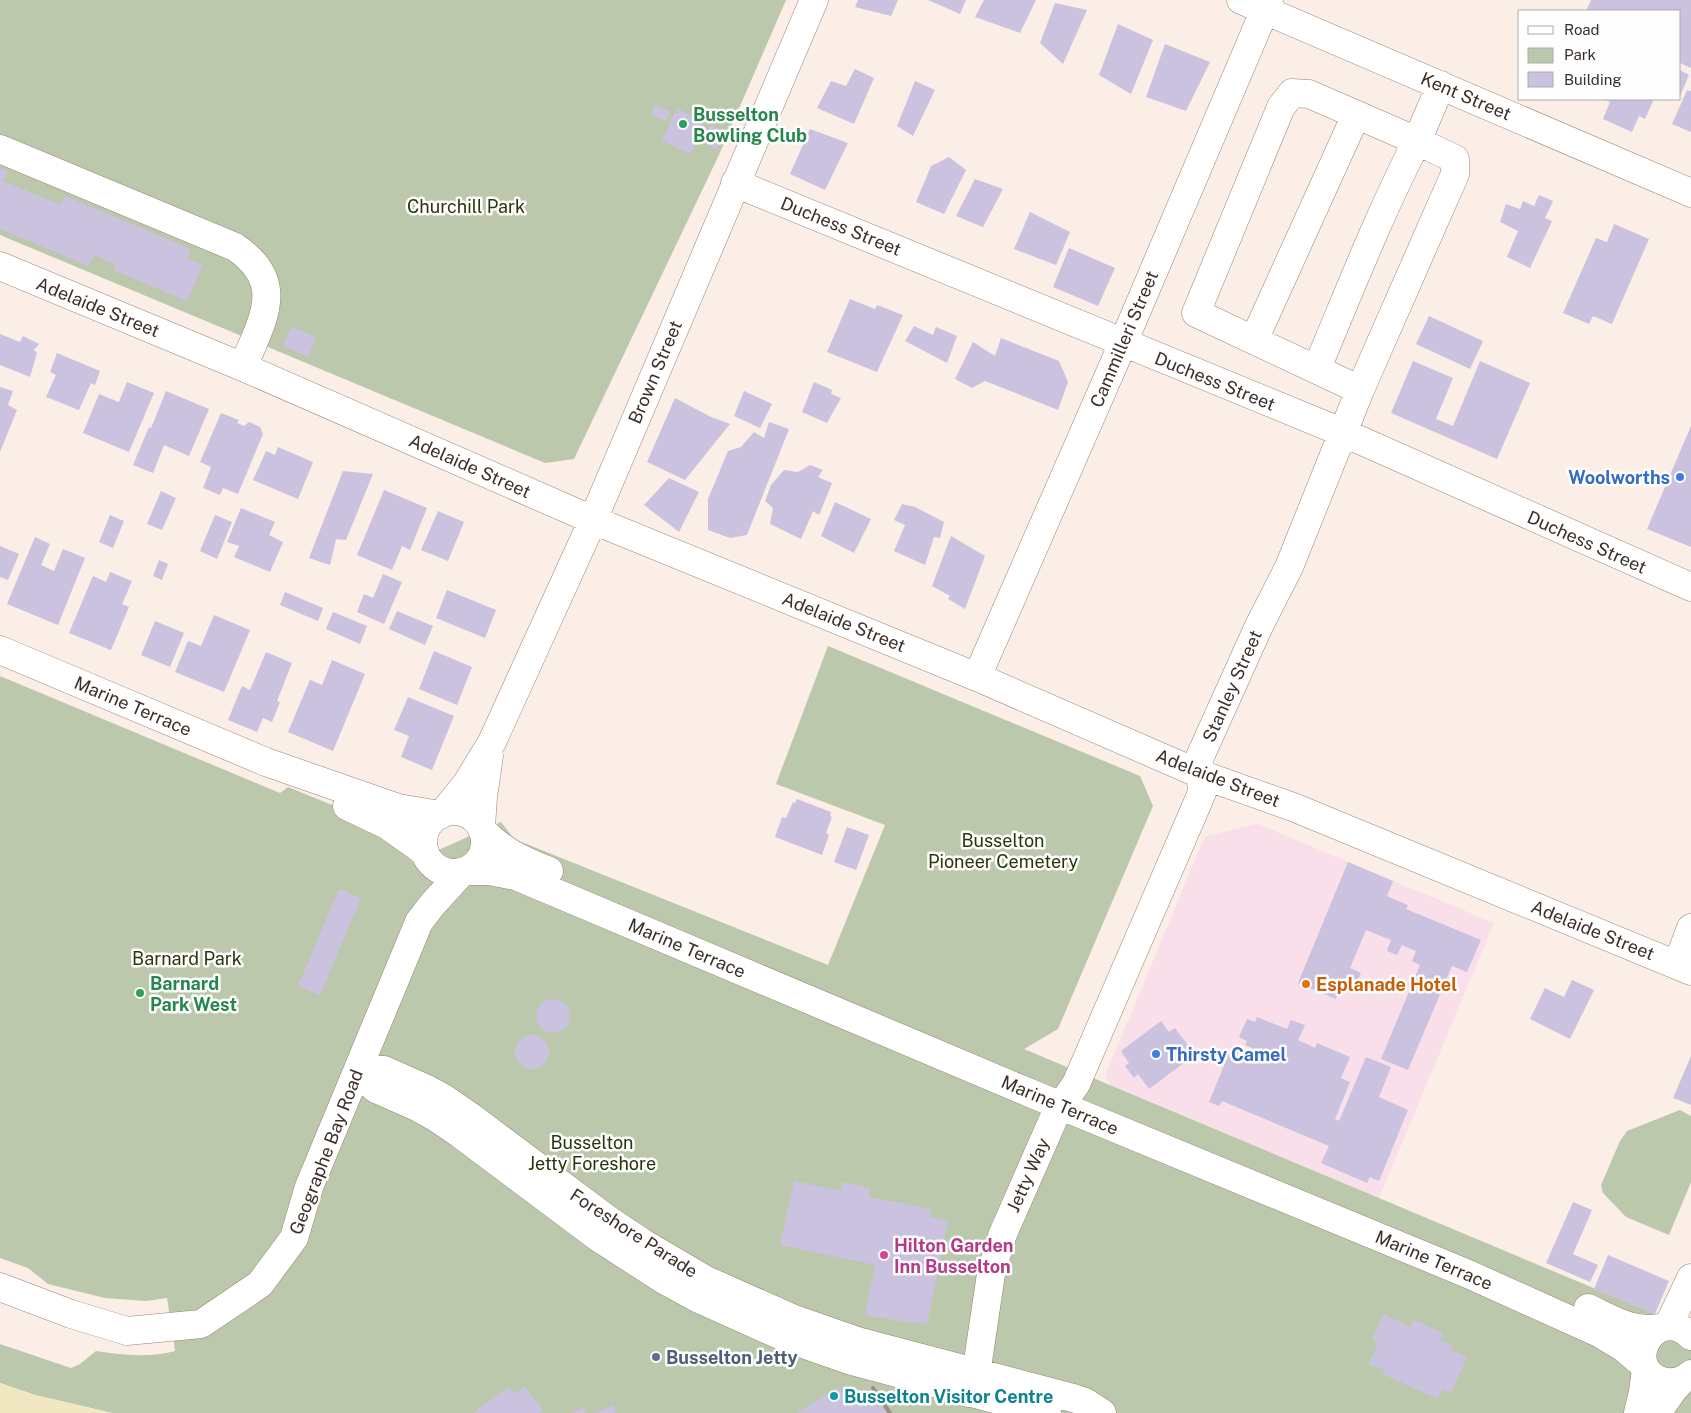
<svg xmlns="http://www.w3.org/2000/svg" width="1691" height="1413" viewBox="0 0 1691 1413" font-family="'Public Sans',sans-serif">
  <rect width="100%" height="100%" fill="#fbeee7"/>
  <path fill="#f8dfe9" d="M 1258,824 L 1494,923 L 1379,1198 L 1111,1085 L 1105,1076 L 1205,836 Z"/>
  <path fill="#bbc8ac" d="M 0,0 L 786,0 L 718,157 L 574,459 L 545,463 L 0,235 Z
    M 828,646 L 1140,776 L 1153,806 L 1058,1029 L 1024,1049 L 1691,1329 L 1691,1413 L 112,1413 L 35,1395 L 0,1383 L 0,1344 L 71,1368 L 80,1364 L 96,1351 C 122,1355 149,1358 175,1351 L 167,1298 L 146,1301 L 105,1298 L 48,1284 L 28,1268 L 0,1258 L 0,676 L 280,793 L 288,787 L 371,821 L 407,853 L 412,862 L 501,822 L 512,836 L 519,841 L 828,965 L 885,825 L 776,784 Z
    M 1680,1110 L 1691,1116 L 1691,1182 L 1669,1235 L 1626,1217 L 1603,1193 L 1601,1185 L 1620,1141 L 1627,1131 Z"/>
  <path fill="#f1e8c2" d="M 0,1383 L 35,1395 L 112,1413 L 0,1413 Z"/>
  <path fill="#cac2df" d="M 858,0 L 898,0 L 891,16 L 855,7 Z
    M 928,0 L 966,0 L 960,14 Z
    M 984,0 L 1036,0 L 1020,33 L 975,17 Z
    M 1591,0 L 1691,0 L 1691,68 L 1680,63 L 1680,11 L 1586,11 Z
    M 1055,3 L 1087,10 L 1063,64 L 1040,43 Z
    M 1118,24 L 1153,40 L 1131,94 L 1099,75 Z
    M 1165,44 L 1210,62 L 1186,111 L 1146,97 Z
    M 855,69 L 874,78 L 854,124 L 817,108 L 831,81 L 846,86 Z
    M 1680,70 L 1689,75 L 1680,96 Z
    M 915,81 L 935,90 L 913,136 L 897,126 Z
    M 1687,90 L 1691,91 L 1691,132 L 1672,124 Z
    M 1602,99 L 1654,99 L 1645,119 L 1639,116 L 1632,132 L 1603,119 L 1610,102 Z
    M 655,105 L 670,111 L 666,121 L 651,115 Z
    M 678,109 L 705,121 L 691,154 L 662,141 L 674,113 L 676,114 Z
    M 710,125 L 724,131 L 717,149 L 703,143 Z
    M 810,129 L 848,143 L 825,190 L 790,174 Z
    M 949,157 L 966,170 L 944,214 L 916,202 L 931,166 Z
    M 0,168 L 8,171 L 3,181 L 61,205 L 65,196 L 191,249 L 187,258 L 203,265 L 187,301 L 114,270 L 116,265 L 94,255 L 89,266 L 0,229 Z
    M 975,179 L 1003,189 L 983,227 L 956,216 Z
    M 1539,195 L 1553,201 L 1545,218 L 1552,221 L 1530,268 L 1507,257 L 1518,231 L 1500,222 L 1506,204 L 1520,209 L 1523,201 L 1534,206 Z
    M 1030,212 L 1070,232 L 1056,265 L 1014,249 Z
    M 1614,224 L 1649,239 L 1612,324 L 1593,316 L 1589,324 L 1563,313 L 1596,238 L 1607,242 Z
    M 1069,248 L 1115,268 L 1098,306 L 1053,287 Z
    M 850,299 L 875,309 L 877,305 L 903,315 L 877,372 L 827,352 Z
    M 1429,316 L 1483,341 L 1470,369 L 1416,344 Z
    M 914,326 L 933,335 L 936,327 L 957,336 L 947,363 L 905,341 Z
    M 292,327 L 316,337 L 308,357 L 283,346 Z
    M 0,334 L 20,342 L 23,336 L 39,344 L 34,350 L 37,353 L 30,377 L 0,365 Z
    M 1001,338 L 1059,361 L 1068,382 L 1058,410 L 985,381 L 972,388 L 955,379 L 973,342 L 995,356 Z
    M 57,353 L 100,371 L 95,385 L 91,383 L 79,410 L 46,397 L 56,375 L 50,372 Z
    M 1413,361 L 1453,378 L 1436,419 L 1453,426 L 1480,361 L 1530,383 L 1497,459 L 1391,413 Z
    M 127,382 L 154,393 L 129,452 L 83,433 L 99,394 L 119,402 Z
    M 814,382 L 832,390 L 831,394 L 841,398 L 827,423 L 802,412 Z
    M 0,387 L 13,391 L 8,405 L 17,410 L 0,452 Z
    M 166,391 L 209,409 L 189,456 L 164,445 L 153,473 L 133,465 L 149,427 L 151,428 Z
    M 744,391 L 772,404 L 760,428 L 734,416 Z
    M 675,398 L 711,417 L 730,424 L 685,480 L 647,462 Z
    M 221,413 L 239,420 L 237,423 L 244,426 L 249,422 L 260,427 L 263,434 L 238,494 L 223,488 L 220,495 L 203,488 L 211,467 L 200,462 Z
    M 769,422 L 789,429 L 747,535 L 730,538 L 708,530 L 708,499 L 728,451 L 741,447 L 754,432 L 764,438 Z
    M 1691,426 L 1691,547 L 1647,529 Z
    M 278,447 L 313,462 L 298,499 L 253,480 L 266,451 L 275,455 Z
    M 810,465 L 823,470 L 818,477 L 832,483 L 819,515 L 813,511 L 801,539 L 770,524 L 773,508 L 765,501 L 771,485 L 784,470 L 798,472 Z
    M 343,471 L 373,474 L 346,540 L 336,539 L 330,565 L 309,558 Z
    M 669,478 L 699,492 L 679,532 L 644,505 Z
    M 384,490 L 427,508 L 410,550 L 402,546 L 392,570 L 357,555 Z
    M 161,491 L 176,498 L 162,530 L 147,524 Z
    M 835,502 L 871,519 L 854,553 L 821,536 Z
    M 902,504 L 915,507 L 944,522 L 940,538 L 934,537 L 925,565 L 894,551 L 905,525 L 894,520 Z
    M 241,508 L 275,522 L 269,535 L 283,542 L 270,572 L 234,557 L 239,546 L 227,542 Z
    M 438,511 L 464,522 L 448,561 L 421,550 Z
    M 110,515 L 124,521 L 113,548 L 99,542 Z
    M 215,515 L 232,522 L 217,559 L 200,551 Z
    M 951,536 L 985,556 L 965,609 L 948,599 L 950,596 L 932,586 Z
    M 35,537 L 50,544 L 41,565 L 54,571 L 63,549 L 85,558 L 58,625 L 7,604 Z
    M 0,546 L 19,554 L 8,580 L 0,577 Z
    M 159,560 L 168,564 L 162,580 L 153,576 Z
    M 110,572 L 132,581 L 122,604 L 129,607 L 111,650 L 69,633 L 93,576 L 106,582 Z
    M 383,574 L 402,582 L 384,624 L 357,612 L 364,594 L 373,598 Z
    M 447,590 L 496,610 L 485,638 L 436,618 Z
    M 285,592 L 323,608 L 318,621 L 280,605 Z
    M 397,611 L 433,626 L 425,645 L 389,629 Z
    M 333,612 L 367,626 L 360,644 L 326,629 Z
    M 214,615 L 250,630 L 224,692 L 175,672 L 188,641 L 201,646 Z
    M 155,621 L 184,633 L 170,667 L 141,655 Z
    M 434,651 L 472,667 L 457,705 L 419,689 Z
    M 266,652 L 292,663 L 277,701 L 280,702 L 272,722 L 263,718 L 257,732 L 228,720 L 242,686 L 250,690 Z
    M 332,660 L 365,674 L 333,751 L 288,732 L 310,680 L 322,685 Z
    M 408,697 L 454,716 L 432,770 L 401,757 L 409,736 L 394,730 Z
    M 797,799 L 831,812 L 830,816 L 832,817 L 826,833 L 829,835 L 822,855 L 775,837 L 782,817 L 786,818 L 793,802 L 795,803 Z
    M 847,827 L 869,835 L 856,870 L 834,862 Z
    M 1348,862 L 1393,881 L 1387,896 L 1408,905 L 1406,909 L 1481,940 L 1467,972 L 1452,966 L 1408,1070 L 1381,1059 L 1420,965 L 1412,961 L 1416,951 L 1402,945 L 1397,955 L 1387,951 L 1391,940 L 1366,930 L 1350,968 L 1361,973 L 1357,982 L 1346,977 L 1336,999 L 1298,983 Z
    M 339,889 L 361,898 L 320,995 L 298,986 Z
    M 1572,980 L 1594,990 L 1570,1039 L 1530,1019 L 1545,988 L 1564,997 Z
    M536 1016a17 17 0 1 1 34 0a17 17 0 1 1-34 0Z
    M 1257,1017 L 1287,1029 L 1291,1020 L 1305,1025 L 1298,1040 L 1315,1048 L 1317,1043 L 1350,1057 L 1341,1078 L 1350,1082 L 1335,1119 L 1339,1121 L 1366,1057 L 1391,1067 L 1379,1097 L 1408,1110 L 1379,1181 L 1370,1177 L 1367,1183 L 1321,1163 L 1329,1146 L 1222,1101 L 1219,1106 L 1209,1102 L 1232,1046 L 1255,1056 L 1257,1050 L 1245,1045 L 1247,1041 L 1239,1037 L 1247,1019 L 1255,1022 Z
    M 1161,1021 L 1169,1032 L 1175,1028 L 1193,1052 L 1187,1056 L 1189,1059 L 1149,1089 L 1138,1074 L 1134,1078 L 1125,1066 L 1129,1063 L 1121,1051 Z
    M515 1052a17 17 0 1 1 34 0a17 17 0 1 1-34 0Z
    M 1691,1056 L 1691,1105 L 1673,1098 Z
    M 794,1181 L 841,1191 L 843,1182 L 870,1188 L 869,1197 L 931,1209 L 929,1217 L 948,1221 L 927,1324 L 907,1322 L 865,1315 L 875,1265 L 780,1245 Z
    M 1573,1202 L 1592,1210 L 1573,1254 L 1598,1265 L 1590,1282 L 1546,1263 Z
    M 1608,1255 L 1669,1281 L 1655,1314 L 1594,1289 Z
    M 1383,1314 L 1411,1327 L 1414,1320 L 1443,1333 L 1440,1340 L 1452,1345 L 1451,1350 L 1467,1357 L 1451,1393 L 1442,1389 L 1437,1399 L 1383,1374 L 1384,1370 L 1369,1364 L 1378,1343 L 1372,1340 Z
    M 524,1386 L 543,1410 L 539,1413 L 473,1413 L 509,1387 L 515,1394 Z
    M 838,1387 L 849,1403 L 871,1389 L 886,1413 L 798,1413 Z
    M 613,1405 L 616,1413 L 594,1413 Z
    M 584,1407 L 586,1413 L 571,1413 Z"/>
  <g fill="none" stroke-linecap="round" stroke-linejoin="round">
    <g stroke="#9d8271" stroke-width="29">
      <path id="minor" d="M 1241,0 L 1691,193
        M 0,149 L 235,247 C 288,283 262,320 243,367
        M 735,183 L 1344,433 L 1691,587
        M 0,266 L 243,367 L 593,520 L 977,677 L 1200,774 L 1293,807 L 1691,971
        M 1254,340 L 1356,115
        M 1317,368 C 1349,292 1379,215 1417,141 L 1309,94 L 1292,93 L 1281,107 L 1196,313 L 1360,390
        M 0,650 L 266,762 L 398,808 L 440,815
        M 977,677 L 1123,343 L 1269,0
        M 347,806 L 387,825 L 425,852
        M423 842a31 31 0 1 1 62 0a31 31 0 1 1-62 0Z
        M 442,814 L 467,783 L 492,742 L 593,520 L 814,0
        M 481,827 L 483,797 L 489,756
        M 482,830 C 501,851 523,860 549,871
        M 465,871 L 489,871 L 516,876 L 1030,1093 L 1468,1274 L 1599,1333 L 1624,1348 L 1644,1365
        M 1677,965 L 1691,928
        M 358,1070 L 384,1070 L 427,1089 L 445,1099 L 471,1117 L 610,1221 L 643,1243 L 706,1280 L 794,1319 L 857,1341 L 1073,1398 L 1085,1402 L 1102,1413
        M 358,1070 L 376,1089 L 417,1107 L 435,1117 L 460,1134 L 599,1238 L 664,1280 L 697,1298 L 786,1338 L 852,1361 L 1047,1413
        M 0,1287 L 71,1314 L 127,1331 L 201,1324 L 260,1284 L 294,1238 L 309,1187 L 419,922 L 432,905 L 463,871
        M 1588,1308 C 1611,1319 1633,1333 1659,1328
        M 1668,1326 L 1691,1278
        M 1691,1336 C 1655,1302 1619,1367 1662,1381 C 1673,1384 1683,1381 1691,1374
        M 969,1393 L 978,1361 L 991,1274 L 1002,1236 L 1056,1113 L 1076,1084 L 1198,802 L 1202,792 L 1199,759 L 1258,628 L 1289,567 L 1360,390 L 1455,174 L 1455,159 L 1417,141 L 1441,85
        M 1638,1413 L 1643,1392 L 1646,1369
        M 1657,1413 L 1673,1390 L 1682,1380"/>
    </g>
    <use href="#minor" stroke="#fff" stroke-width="28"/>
    <path stroke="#9a8d86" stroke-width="4" d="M 873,1388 L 890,1413"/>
  </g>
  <g fill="#2e9e5b" stroke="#fefefe" stroke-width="2">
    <circle cx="683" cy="124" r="5"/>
    <circle cx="140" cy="993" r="5"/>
  </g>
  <g fill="#3f7fe0" stroke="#fefefe" stroke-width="2">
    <circle cx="1680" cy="477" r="5"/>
    <circle cx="1156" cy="1054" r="5"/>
  </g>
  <circle fill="#e8710a" stroke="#fefefe" stroke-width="2" cx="1306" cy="984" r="5"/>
  <circle fill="#d1479c" stroke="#fefefe" stroke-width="2" cx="884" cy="1255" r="5"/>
  <circle fill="#5c6f8a" stroke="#fefefe" stroke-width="2" cx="656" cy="1357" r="5"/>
  <circle fill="#0f9aa8" stroke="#fefefe" stroke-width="2" cx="834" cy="1396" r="5"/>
  <g text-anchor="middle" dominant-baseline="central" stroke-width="5" stroke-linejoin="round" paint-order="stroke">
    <g font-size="18" fill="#3b2f28" stroke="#fefefe">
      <text transform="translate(1466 96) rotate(23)">Kent Street</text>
      <text transform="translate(841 226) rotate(22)">Duchess Street</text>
      <text transform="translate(98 307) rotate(22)">Adelaide Street</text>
      <text transform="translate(1124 339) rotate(-67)">Cammilleri Street</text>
      <text transform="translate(655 372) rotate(-67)">Brown Street</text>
      <text transform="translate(1215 381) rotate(22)">Duchess Street</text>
      <text transform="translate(470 466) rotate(24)">Adelaide Street</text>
      <text transform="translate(1587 542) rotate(24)">Duchess Street</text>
      <text transform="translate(844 622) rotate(22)">Adelaide Street</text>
      <text transform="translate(1232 686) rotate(-66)">Stanley Street</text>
      <text transform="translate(133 706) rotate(23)">Marine Terrace</text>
      <text transform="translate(1218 778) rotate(21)">Adelaide Street</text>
      <text transform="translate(1593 930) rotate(22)">Adelaide Street</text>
      <text transform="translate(687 948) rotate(23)">Marine Terrace</text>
      <text transform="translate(1060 1105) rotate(23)">Marine Terrace</text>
      <text transform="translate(326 1152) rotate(-69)">Geographe Bay Road</text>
      <text transform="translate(1028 1175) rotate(-66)">Jetty Way</text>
      <text transform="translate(634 1233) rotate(33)">Foreshore Parade</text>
      <text transform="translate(1434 1260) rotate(23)">Marine Terrace</text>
    </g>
    <g font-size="18" font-weight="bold" fill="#27864d" stroke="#fefefe" text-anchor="start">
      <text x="693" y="114">Busselton<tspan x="693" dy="21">Bowling Club</tspan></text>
      <text x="150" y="983">Barnard<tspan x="150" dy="21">Park West</tspan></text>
    </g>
    <g font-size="18" fill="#273708" stroke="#fefefe">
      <text x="466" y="206">Churchill Park</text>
      <text x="1003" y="840">Busselton<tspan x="1003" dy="21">Pioneer Cemetery</tspan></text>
      <text x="187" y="958">Barnard Park</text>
      <text x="592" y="1142">Busselton<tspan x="592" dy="21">Jetty Foreshore</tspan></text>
    </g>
    <g font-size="18" font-weight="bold" fill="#366cbe" stroke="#fefefe" text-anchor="end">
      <text x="1670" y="477">Woolworths</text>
      <text x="1166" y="1054" text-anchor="start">Thirsty Camel</text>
    </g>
    <g font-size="18" font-weight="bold" fill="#c56008" stroke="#fefefe" text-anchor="start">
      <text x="1316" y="984">Esplanade Hotel</text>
    </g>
    <g font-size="18" font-weight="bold" fill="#b23c85" stroke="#fefefe" text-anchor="start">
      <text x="894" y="1245">Hilton Garden<tspan x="894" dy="21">Inn Busselton</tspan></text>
    </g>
    <g font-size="18" font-weight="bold" fill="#4e5e75" stroke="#fefefe" text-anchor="start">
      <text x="666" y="1357">Busselton Jetty</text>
    </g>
    <g font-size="18" font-weight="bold" fill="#0d838f" stroke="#fefefe" text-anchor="start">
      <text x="844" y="1396">Busselton Visitor Centre</text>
    </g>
  </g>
  <rect x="1518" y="10" width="162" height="90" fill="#fefefe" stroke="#b0aba8"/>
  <rect x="1528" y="26" width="25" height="8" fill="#ffffff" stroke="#b0aba8"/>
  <text x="1564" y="35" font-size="15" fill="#3b2f28">Road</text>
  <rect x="1528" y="48" width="25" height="15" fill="#bbc8ac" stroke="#b0aba8"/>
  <text x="1564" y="60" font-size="15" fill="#3b2f28">Park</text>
  <rect x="1528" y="72" width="25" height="15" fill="#cac2df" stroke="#b0aba8"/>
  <text x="1564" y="85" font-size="15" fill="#3b2f28">Building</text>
</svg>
